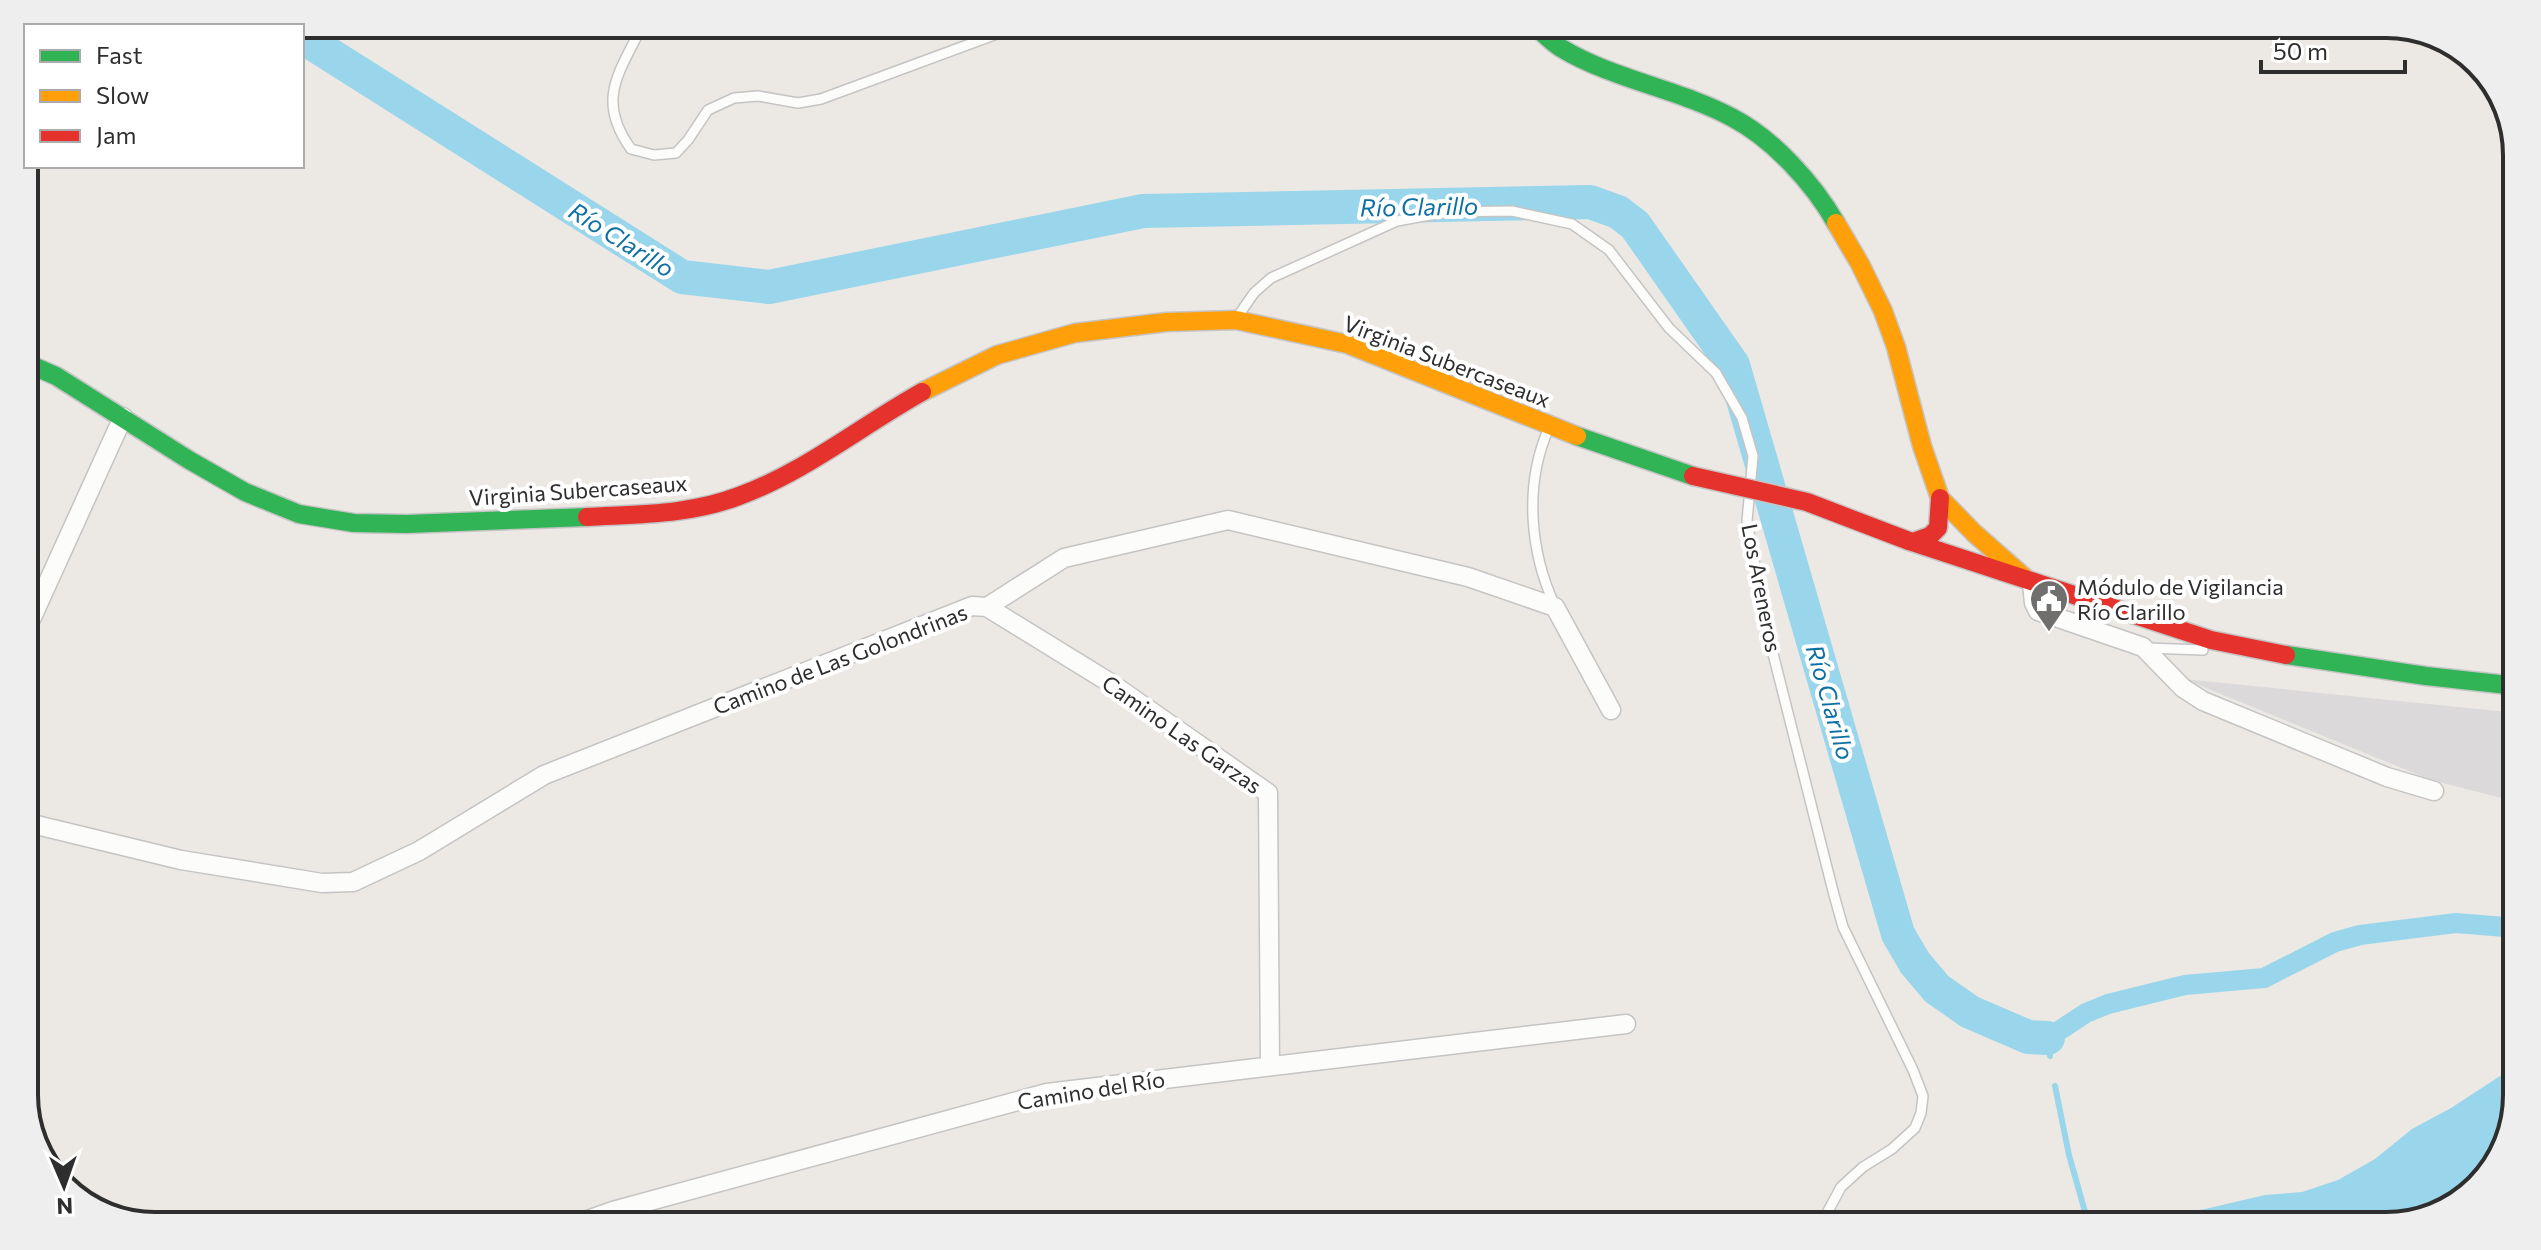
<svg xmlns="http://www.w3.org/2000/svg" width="2541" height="1250" viewBox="0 0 2541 1250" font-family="Commissioner,sans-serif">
  <rect width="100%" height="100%" fill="#ece8e4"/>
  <path fill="#dcd9db" d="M 2184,679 L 2517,713 L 2517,802 L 2431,780 Z"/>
  <path fill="#99d6ec" d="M 2517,1065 L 2517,1095 L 2504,1152 L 2458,1204 L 2386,1226 L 2106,1226 L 2133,1220 L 2205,1209 L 2265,1195 L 2302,1192 L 2338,1180 L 2375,1159 L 2412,1129 L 2451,1108 Z"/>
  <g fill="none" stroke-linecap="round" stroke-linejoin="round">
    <path stroke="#99d6ec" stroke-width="6" d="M 2048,1038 L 2050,1056
      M 2055,1086 L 2069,1155 L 2089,1226"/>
    <path stroke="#99d6ec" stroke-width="20" d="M 2048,1038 L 2086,1013 L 2108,1004 L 2185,985 L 2264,978 L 2335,942 L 2360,935 L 2456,923 L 2517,928"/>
    <path stroke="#99d6ec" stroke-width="34" d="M 302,37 L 682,277 L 769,287 L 1143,211 L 1590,202 L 1618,212 L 1635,225 L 1733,365 L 1898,934 L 1915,963 L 1937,989 L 1970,1012 L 2028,1037 L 2048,1038"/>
    <g stroke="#c5c4c5" stroke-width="12">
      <path id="lane" d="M 643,24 C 620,72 595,99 631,149 L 654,155 L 676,153 L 688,140 L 708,110 L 734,98 L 758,96 L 798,103 L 821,99 L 1024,24
        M 1238,316 L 1254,293 L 1271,278 L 1397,221 L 1446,212 L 1512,211 L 1572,224 L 1609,250 L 1669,328 L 1716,373 L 1742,418 L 1753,456 L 1747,521 L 1765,622 L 1834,895 L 1843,927 L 1913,1070 L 1923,1096 L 1921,1113 L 1915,1128 L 1892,1149 L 1863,1167 L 1841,1187 L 1820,1226
        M 1548,430 C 1524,486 1530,552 1555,606
        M 2146,648 L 2203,650"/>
    </g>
    <g stroke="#c5c4c5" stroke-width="21">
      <path id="street" d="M 2032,583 L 2034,603 L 2038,611 L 2143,647 L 2183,688 L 2203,701 L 2387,777 L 2434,791
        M 987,607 L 1112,684 L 1268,793 L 1270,1066
        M 24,635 L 123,417
        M 24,822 L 181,860 L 322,883 L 353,882 L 419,851 L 544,775 L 972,606 L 987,607 L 1064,558 L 1228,520 L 1468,577 L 1555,607 L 1611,710
        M 571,1226 L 613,1211 L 1047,1093 L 1626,1024"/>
    </g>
    <g stroke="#c5c4c5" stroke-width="21">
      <path id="fast" d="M 1533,24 C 1542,32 1551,42 1561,48 C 1614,80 1679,89 1733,118 C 1773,139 1813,183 1836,223
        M 24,362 L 56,376 L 189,460 L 245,492 L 299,514 L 354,523 L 407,524 L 587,517
        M 1577,436 L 1693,476
        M 2286,655 L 2426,676 L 2517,686"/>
    </g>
    <g stroke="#c5c4c5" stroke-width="21">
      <path id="slow" d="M 1836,223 L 1860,264 L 1883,311 L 1896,347 L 1922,446 L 1940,498 L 1974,533 L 2024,577
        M 922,392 L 997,355 L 1075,333 L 1167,322 L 1236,320 L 1347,344 L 1577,436"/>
    </g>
    <g stroke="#c5c4c5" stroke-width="21">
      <path id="jam" d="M 587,517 C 638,514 690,515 739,496 C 805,472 861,426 922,392
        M 1909,541 L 2211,640 L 2286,655
        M 1913,542 L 1930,536 L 1938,528 L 1940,498"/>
    </g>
    <use href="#lane" stroke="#fcfcfb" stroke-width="9"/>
    <use href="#street" stroke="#fcfcfb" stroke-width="18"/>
    <use href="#fast" stroke="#30b455" stroke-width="18"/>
    <use href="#slow" stroke="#ff9f0a" stroke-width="18"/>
    <use href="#jam" stroke="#e5322d" stroke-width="18"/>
    <g stroke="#c6c5c4" stroke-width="21" stroke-linecap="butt">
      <path id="jam-bridge" d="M 1693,476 L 1807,502 L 1909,541"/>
    </g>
    <use href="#jam-bridge" stroke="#e5322d" stroke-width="18"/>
  </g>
  <defs>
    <g id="civic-pin" transform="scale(2)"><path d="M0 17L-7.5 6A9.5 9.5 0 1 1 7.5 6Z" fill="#706f6e" stroke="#fff"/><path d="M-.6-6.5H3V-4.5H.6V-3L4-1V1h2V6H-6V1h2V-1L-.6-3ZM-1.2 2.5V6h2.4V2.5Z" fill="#fff"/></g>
  </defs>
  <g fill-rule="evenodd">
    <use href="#civic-pin" x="2049" y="599"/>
  </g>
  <g text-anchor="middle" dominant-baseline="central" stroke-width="8" stroke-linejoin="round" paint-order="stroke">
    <g font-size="22" fill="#2e2e2e" stroke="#fff">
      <text transform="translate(1447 361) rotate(21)">Virginia Subercaseaux</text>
      <text transform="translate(578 490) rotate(-4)">Virginia Subercaseaux</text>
      <text transform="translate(1762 588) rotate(79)">Los Areneros</text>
      <text transform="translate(840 659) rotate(-21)">Camino de Las Golondrinas</text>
      <text transform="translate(1182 734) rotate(35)">Camino Las Garzas</text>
      <text transform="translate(1091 1090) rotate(-9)">Camino del Río</text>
    </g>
    <g font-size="22" fill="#2e2e2e" stroke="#fff" text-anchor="start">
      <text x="2077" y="586">Módulo de Vigilancia<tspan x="2077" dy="25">Río Clarillo</tspan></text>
    </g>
    <g font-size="24" font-style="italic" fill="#0d6fa3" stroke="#fff">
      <text transform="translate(1419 206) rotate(-1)">Río Clarillo</text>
      <text transform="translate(622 239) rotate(32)">Río Clarillo</text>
      <text transform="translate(1831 702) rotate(74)">Río Clarillo</text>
    </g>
  </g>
  <path d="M0 0H2541V1250H0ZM155 38H2386A117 117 0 0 1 2503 155V1095A117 117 0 0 1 2386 1212H155A117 117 0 0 1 38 1095V155A117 117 0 0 1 155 38Z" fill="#eee" fill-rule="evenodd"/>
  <path fill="none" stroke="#2e2e2e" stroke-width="4" d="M155 38H2386A117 117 0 0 1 2503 155V1095A117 117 0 0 1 2386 1212H155A117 117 0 0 1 38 1095V155A117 117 0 0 1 155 38Z"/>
  <rect x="24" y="24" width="280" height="144" fill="#ffffff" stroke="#ababab" stroke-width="2"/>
  <rect x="40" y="50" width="40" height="12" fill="#30b455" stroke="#ababab" stroke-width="2"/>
  <text x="96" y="64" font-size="24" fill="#2e2e2e">Fast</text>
  <rect x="40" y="90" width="40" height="12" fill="#ff9f0a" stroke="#ababab" stroke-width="2"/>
  <text x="96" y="104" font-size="24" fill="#2e2e2e">Slow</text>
  <rect x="40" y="130" width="40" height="12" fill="#e5322d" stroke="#ababab" stroke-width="2"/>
  <text x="96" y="144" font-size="24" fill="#2e2e2e">Jam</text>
  <g transform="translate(64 1186) rotate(178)" stroke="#ffffff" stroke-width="6" paint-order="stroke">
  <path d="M0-6L14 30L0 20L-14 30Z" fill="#2e2e2e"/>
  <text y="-12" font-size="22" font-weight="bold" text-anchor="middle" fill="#2e2e2e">N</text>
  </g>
  <path d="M2261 60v12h144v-12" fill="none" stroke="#2e2e2e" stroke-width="4"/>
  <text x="2273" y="60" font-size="24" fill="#2e2e2e" stroke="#ffffff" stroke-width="6" paint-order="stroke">50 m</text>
</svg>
